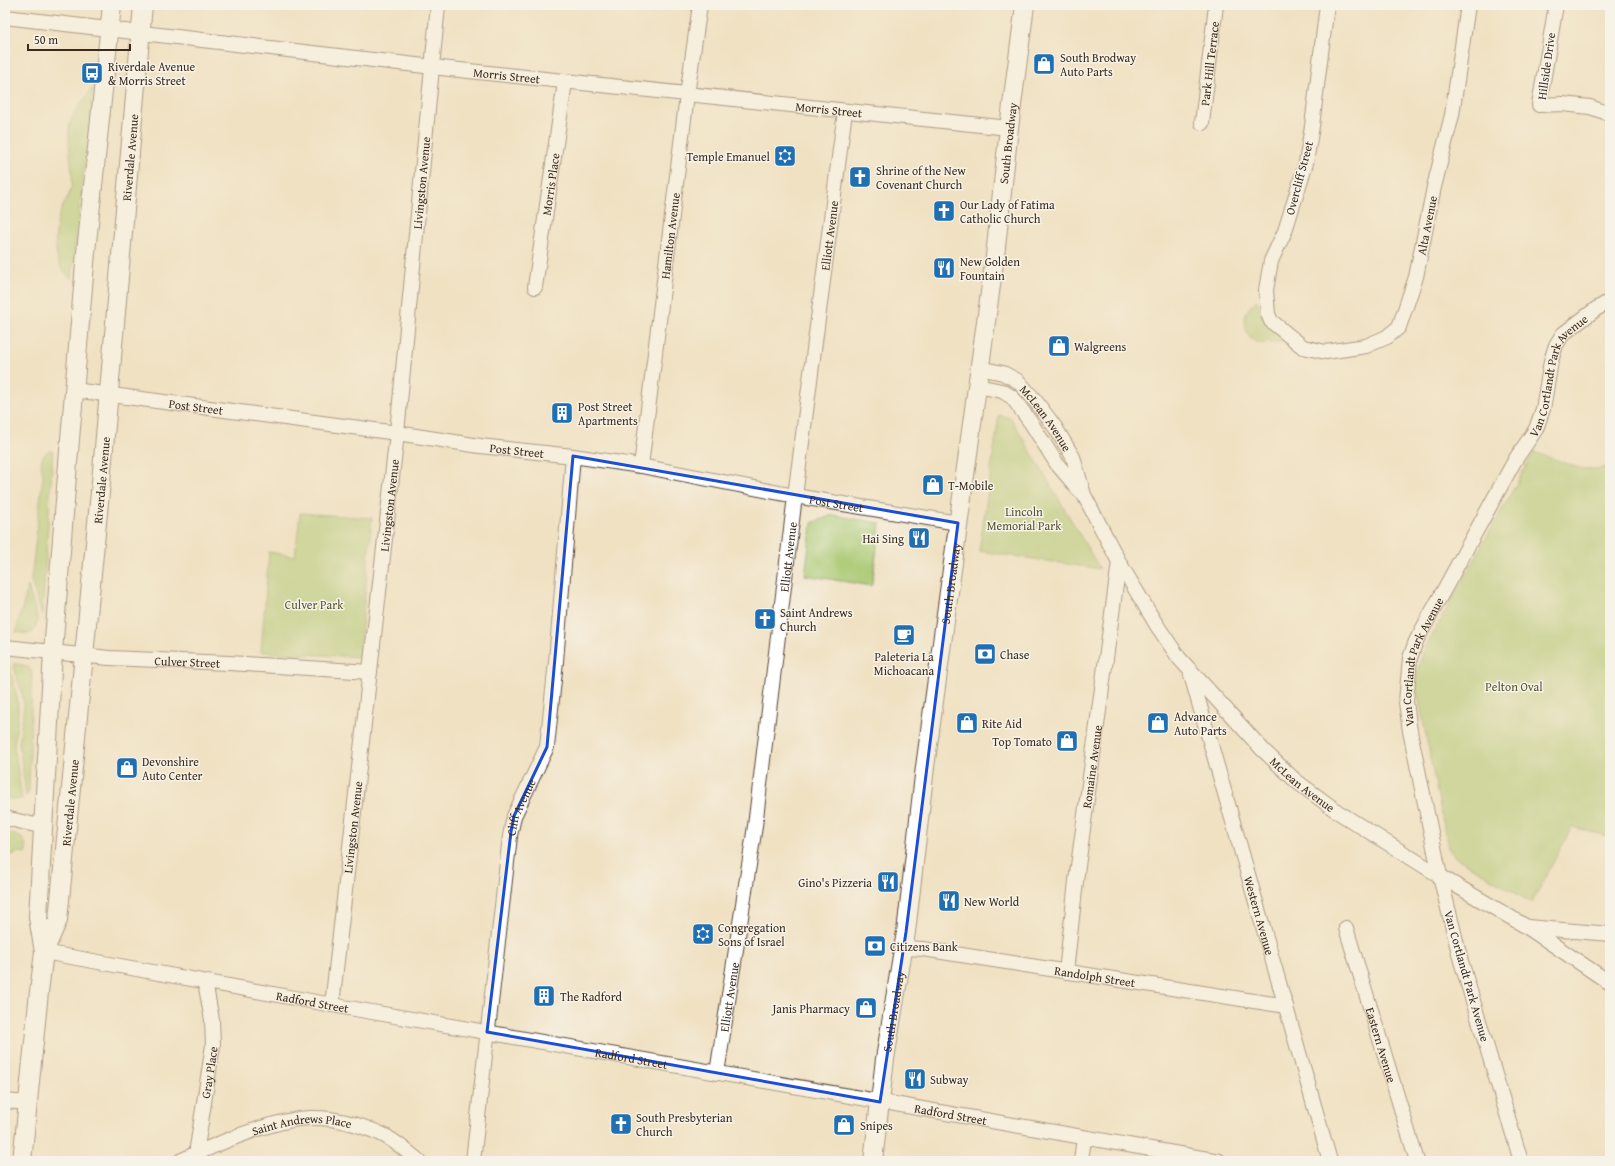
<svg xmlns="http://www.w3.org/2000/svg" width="1615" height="1166" viewBox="0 0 1615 1166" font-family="'Gentium Book Plus',serif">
  <rect width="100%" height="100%" fill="#f7f3e8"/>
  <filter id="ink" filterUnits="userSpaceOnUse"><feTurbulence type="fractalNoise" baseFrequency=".025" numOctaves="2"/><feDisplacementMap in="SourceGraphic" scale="8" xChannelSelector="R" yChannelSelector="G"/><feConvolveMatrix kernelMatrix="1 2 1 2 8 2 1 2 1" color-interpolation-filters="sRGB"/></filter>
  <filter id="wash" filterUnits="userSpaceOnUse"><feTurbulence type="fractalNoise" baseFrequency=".012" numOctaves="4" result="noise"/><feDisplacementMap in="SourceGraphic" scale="16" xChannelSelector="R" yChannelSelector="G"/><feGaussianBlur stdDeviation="0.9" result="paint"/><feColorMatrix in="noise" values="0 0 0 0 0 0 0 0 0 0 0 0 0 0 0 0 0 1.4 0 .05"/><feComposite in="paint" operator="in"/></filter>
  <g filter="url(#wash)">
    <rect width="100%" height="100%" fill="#f0e1c3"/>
    <path fill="#a8c870" stroke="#727947" d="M 93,87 L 72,279 C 69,276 65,274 63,271 C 53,256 54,229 60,213 C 63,204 70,195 72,185 C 74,167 64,132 72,118 C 78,107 86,97 93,87 Z
      M 1257,300 L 1262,316 L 1284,341 C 1270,344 1249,348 1246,328 C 1245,322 1244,317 1246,312 C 1249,308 1253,303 1257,300 Z
      M 999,415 L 1011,418 L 1100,569 L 979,551 Z
      M 48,451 L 53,451 L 42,616 L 31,580 L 43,475 C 41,466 39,458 48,451 Z
      M 1534,452 L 1585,470 L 1610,467 L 1610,837 L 1572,827 L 1532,903 L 1455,857 L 1448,848 L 1416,685 L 1417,672 L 1424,650 Z
      M 300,513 L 372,518 L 359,657 L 261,652 L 269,552 L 295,556 Z
      M 833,515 L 880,523 L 872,586 L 805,575 L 812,523 Z
      M 28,586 L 38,621 L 33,632 L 28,634 L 16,632 Z
      M 5,664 L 9,664 L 18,701 L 18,716 L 14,745 L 22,799 L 14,800 L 5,797 Z
      M 13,664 C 21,664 31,665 32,674 L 29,791 L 26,796 L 19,743 L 24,705 L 22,694 Z
      M 5,832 C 19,836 27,836 26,853 L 16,852 L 15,855 L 5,854 Z"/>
  </g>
  <g filter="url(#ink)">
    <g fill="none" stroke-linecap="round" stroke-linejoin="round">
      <g stroke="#564537" stroke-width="16">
        <g id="minor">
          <path id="s1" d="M 1327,5 L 1312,126 L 1306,163 L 1285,231 L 1271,261 L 1266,290 L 1268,314 L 1271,321 L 1303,347 L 1326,352 L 1366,346 L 1387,337 L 1399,327 L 1416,277 L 1434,187 L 1452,115 L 1468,5"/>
          <path d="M 1556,5 L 1539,105 L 1563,104 L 1590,107 L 1610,114"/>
          <path id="s2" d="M 5,17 L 450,69 L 1009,128"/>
          <path id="s3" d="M 1202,123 L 1216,5"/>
          <path id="s4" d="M 535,287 L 565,82"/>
          <path id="s5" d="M 979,368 L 1003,373 L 1018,381 L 1034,399 L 1055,427 L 1073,457 L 1084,495 L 1119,562 L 1156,624 L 1179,658 L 1263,750 L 1296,781 L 1338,812 L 1440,876 L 1527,927 L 1610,983"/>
          <path d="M 977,386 L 1002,391 L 1012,397 L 1031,423 L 1057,464 L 1080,491"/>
          <path id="s6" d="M 74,390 L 397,433 L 480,446 L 573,456 L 641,466 L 795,496 L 958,523"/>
          <path id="s7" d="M 641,466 L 687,95 L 700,5"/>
          <path id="s8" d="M 5,647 L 109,658 L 229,663 L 370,672"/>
          <path id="s9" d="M 1191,675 L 1330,1161"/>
          <path d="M 5,818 L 44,827"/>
          <path d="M 1527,927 L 1610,934"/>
          <path id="s10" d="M 1346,928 L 1417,1161"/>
          <path id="s11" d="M 904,948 L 923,949 L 1286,1006"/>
          <path id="s12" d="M 44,952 L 332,1005 L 1219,1161"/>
          <path id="s13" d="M 1066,972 L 1076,881 L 1119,562"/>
          <path id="s14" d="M 332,1005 L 397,433 L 438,5"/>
          <path id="s15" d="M 717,1073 L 755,826 L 795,496 L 845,111"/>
          <path d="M 5,1101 L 28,1103"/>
          <path id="s16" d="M 198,1160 L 196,1154 L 213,1045 L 212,1020 L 205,982"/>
          <path id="s17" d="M 180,1161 C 217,1144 270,1120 310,1118 C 332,1117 358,1124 379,1133 C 394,1139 406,1151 419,1161"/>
          <path id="s18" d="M 473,1161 L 510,836 L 514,816 L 547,747 L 556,661 L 573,456"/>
          <path d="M 1081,1161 L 1084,1138"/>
          <path id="s19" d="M 1521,1161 L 1461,961 L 1440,876 L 1410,731 L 1406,702 L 1410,658 L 1416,641 L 1515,460 L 1536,429 L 1543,409 L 1551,361 L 1556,345 L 1563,334 L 1596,309 L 1610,301"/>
        </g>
      </g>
      <g stroke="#564537" stroke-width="20">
        <g id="major">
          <path d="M 44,952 L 38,917 L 53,652 L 68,463 L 86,252 L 112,5"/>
          <path id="s20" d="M 22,1161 L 39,992 L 44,952 L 58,920 L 101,482 L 143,5"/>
          <path id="s21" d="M 873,1161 L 885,1059 L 906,932 L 925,767 L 995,256 L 1009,128 L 1025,5"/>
        </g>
      </g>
      <use href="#minor" stroke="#fff" stroke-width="14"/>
      <use href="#major" stroke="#fff" stroke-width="18"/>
    </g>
  </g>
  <path d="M0 0H1615V1166H0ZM 573,456 L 958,523 L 906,932 L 880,1102 L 487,1032 L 511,832 L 514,816 L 547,747 Z" fill="#f0e1c3" fill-opacity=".55" fill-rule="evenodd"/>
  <path fill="none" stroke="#1d4ed8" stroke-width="3" stroke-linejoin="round" d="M 573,456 L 958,523 L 906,932 L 880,1102 L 487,1032 L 511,832 L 514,816 L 547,747 Z"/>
  <defs>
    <g id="shop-square" transform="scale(1.15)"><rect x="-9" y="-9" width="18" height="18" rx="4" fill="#1f6fb2" stroke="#f7f3e8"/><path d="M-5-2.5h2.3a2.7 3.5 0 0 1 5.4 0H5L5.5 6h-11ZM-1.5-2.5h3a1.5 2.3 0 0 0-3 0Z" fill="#fff"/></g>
    <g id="bus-square" transform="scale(1.15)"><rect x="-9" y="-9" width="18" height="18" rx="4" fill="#1f6fb2" stroke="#f7f3e8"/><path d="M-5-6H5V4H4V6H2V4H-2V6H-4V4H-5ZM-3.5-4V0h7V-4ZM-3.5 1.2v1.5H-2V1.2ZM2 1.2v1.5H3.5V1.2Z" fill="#fff"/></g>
    <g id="synagogue-square" transform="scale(1.15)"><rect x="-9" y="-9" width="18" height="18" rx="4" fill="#1f6fb2" stroke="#f7f3e8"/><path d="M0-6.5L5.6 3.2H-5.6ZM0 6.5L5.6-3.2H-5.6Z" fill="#fff"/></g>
    <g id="church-square" transform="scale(1.15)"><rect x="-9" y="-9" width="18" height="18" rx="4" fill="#1f6fb2" stroke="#f7f3e8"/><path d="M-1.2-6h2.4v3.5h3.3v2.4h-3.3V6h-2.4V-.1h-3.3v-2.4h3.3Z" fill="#fff"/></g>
    <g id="restaurant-square" transform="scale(1.15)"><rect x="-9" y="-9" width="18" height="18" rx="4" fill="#1f6fb2" stroke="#f7f3e8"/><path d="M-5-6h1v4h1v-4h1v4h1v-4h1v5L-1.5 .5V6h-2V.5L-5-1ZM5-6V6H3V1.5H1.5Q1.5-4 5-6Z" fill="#fff"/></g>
    <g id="building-square" transform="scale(1.15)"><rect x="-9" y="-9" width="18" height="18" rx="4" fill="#1f6fb2" stroke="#f7f3e8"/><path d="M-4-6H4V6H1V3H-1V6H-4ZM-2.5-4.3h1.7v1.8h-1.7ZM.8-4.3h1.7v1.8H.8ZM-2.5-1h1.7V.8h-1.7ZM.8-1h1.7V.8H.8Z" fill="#fff"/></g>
    <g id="cafe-square" transform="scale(1.15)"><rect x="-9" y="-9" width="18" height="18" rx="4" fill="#1f6fb2" stroke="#f7f3e8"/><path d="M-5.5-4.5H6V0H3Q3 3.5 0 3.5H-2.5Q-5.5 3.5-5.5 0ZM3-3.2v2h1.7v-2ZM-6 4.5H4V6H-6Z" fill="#fff"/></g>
    <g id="bank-square" transform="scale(1.15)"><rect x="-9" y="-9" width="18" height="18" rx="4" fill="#1f6fb2" stroke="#f7f3e8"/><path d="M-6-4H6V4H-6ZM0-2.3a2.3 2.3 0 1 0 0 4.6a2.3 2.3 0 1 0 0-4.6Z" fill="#fff"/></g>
  </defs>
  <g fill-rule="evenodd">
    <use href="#shop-square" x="1044" y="64"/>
    <use href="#bus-square" x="92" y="73"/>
    <use href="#synagogue-square" x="785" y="156"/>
    <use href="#church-square" x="860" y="177"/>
    <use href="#church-square" x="944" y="211"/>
    <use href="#restaurant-square" x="944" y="268"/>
    <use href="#shop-square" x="1059" y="346"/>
    <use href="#building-square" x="562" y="413"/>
    <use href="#shop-square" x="933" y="485"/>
    <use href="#restaurant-square" x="919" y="538"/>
    <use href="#church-square" x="765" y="619"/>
    <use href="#cafe-square" x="904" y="635"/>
    <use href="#bank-square" x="985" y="654"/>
    <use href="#shop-square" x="967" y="723"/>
    <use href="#shop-square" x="1158" y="723"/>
    <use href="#shop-square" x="1067" y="741"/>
    <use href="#shop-square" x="127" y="768"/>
    <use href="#restaurant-square" x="888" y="882"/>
    <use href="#restaurant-square" x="949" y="901"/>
    <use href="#synagogue-square" x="703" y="934"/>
    <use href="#bank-square" x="875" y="946"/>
    <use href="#building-square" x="544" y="996"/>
    <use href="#shop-square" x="866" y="1008"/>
    <use href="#restaurant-square" x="915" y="1079"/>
    <use href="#church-square" x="621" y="1124"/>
    <use href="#shop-square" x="844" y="1125"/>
  </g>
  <g text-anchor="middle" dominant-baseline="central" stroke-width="3" stroke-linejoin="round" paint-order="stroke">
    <g font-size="12" fill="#3b2a1e" stroke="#f7f3e8" text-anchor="start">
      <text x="1060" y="57">South Brodway<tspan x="1060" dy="14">Auto Parts</tspan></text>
      <text x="108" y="66">Riverdale Avenue<tspan x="108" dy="14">&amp; Morris Street</tspan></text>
      <text x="770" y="156" text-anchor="end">Temple Emanuel</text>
      <text x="876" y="170">Shrine of the New<tspan x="876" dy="14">Covenant Church</tspan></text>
      <text x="960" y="204">Our Lady of Fatima<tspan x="960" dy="14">Catholic Church</tspan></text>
      <text x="960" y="261">New Golden<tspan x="960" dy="14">Fountain</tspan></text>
      <text x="1074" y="346">Walgreens</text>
      <text x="578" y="406">Post Street<tspan x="578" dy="14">Apartments</tspan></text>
      <text x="948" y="485">T-Mobile</text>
      <text x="904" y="538" text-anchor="end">Hai Sing</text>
      <text x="780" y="612">Saint Andrews<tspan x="780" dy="14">Church</tspan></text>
      <text x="1000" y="654">Chase</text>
      <text x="904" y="656" text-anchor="middle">Paleteria La<tspan x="904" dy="14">Michoacana</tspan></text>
      <text x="1174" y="716">Advance<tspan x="1174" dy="14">Auto Parts</tspan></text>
      <text x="982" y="723">Rite Aid</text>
      <text x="1052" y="741" text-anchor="end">Top Tomato</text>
      <text x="142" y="761">Devonshire<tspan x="142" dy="14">Auto Center</tspan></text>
      <text x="872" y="882" text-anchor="end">Gino's Pizzeria</text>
      <text x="964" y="901">New World</text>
      <text x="718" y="927">Congregation<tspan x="718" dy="14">Sons of Israel</tspan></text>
      <text x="890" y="946">Citizens Bank</text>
      <text x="560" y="996">The Radford</text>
      <text x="850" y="1008" text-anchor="end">Janis Pharmacy</text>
      <text x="930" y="1079">Subway</text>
      <text x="636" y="1117">South Presbyterian<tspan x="636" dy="14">Church</tspan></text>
      <text x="860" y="1125">Snipes</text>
    </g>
    <g font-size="12" fill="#3b2a1e" stroke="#f7f3e8">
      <text stroke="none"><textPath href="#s3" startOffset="60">Park Hill Terrace</textPath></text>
      <text transform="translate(1546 66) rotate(-82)">Hillside Drive</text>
      <text stroke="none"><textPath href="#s2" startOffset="505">Morris Street</textPath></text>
      <text stroke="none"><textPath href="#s2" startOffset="829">Morris Street</textPath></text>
      <text stroke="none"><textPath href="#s21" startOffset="1027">South Broadway</textPath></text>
      <text stroke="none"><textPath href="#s20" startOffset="1011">Riverdale Avenue</textPath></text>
      <text transform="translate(1299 178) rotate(-75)">Overcliff Street</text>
      <text stroke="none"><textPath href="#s14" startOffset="827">Livingston Avenue</textPath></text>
      <text stroke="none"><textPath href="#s4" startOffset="104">Morris Place</textPath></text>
      <text stroke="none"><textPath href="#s1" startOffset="574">Alta Avenue</textPath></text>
      <text stroke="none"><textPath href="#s15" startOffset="845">Elliott Avenue</textPath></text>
      <text stroke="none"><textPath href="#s7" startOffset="232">Hamilton Avenue</textPath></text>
      <text stroke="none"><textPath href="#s19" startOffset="840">Van Cortlandt Park Avenue</textPath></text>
      <text stroke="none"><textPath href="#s6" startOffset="123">Post Street</textPath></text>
      <text stroke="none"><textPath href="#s5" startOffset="88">McLean Avenue</textPath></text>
      <text stroke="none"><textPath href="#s6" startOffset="447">Post Street</textPath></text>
      <text stroke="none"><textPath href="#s20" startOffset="687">Riverdale Avenue</textPath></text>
      <text stroke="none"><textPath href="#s6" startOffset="771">Post Street</textPath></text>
      <text stroke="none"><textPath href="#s14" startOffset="503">Livingston Avenue</textPath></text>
      <text stroke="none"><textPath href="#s15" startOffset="521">Elliott Avenue</textPath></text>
      <text stroke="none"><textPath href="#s21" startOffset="583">South Broadway</textPath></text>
      <text stroke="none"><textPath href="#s8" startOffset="183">Culver Street</textPath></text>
      <text stroke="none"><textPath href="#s19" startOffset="517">Van Cortlandt Park Avenue</textPath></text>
      <text stroke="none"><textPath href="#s13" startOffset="207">Romaine Avenue</textPath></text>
      <text stroke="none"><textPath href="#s5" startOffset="541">McLean Avenue</textPath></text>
      <text stroke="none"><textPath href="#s20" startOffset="363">Riverdale Avenue</textPath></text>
      <text stroke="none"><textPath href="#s18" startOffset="358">Cliff Avenue</textPath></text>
      <text stroke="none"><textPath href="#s14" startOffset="179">Livingston Avenue</textPath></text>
      <text stroke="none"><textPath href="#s9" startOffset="250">Western Avenue</textPath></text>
      <text stroke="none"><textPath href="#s11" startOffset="193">Randolph Street</textPath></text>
      <text transform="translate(1467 976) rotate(74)">Van Cortlandt Park Avenue</text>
      <text stroke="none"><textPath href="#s15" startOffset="77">Elliott Avenue</textPath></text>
      <text stroke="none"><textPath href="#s12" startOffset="273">Radford Street</textPath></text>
      <text stroke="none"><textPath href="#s21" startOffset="151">South Broadway</textPath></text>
      <text stroke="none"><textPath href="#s10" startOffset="122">Eastern Avenue</textPath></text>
      <text stroke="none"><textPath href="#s12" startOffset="597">Radford Street</textPath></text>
      <text stroke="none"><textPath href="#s16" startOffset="89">Gray Place</textPath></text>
      <text stroke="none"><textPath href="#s12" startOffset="921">Radford Street</textPath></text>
      <text stroke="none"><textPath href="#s17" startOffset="129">Saint Andrews Place</textPath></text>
    </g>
    <g font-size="12" fill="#565232" stroke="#f7f3e8">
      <text x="1024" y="511">Lincoln<tspan x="1024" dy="14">Memorial Park</tspan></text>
      <text x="314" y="604">Culver Park</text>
      <text x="1514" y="686">Pelton Oval</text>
    </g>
  </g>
  <rect width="1615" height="1166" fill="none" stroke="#f7f3e8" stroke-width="20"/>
  <path d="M28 44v6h102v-6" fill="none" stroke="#3b2a1e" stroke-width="2"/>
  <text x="34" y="44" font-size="12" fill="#3b2a1e" stroke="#f7f3e8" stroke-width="3" paint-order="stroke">50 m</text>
</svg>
